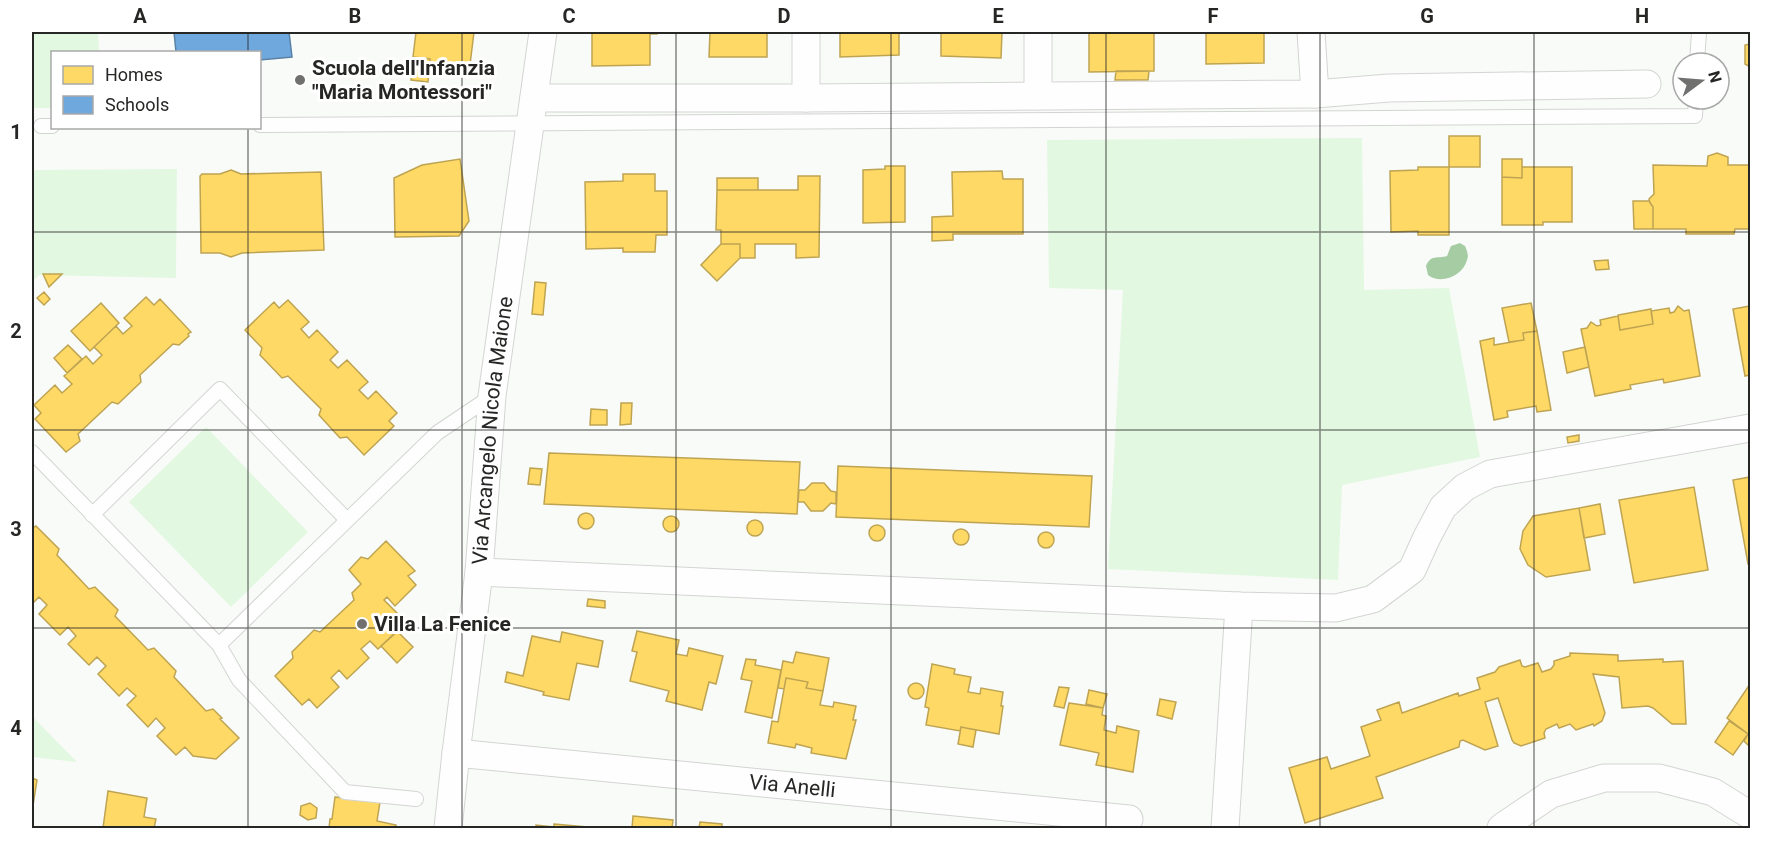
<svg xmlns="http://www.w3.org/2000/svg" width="1782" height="860" viewBox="0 0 1782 860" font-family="Roboto,sans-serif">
  <rect width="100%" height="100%" fill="#f9fbf8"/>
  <path fill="#e3f8e1" d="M 32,32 L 98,32 L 99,52 L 52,52 L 52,108 L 32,108 Z
    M 1362,138 L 1364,290 L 1449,288 L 1480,457 L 1342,485 L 1338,580 L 1108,569 L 1123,290 L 1049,288 L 1047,140 Z
    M 177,169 L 176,278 L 39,275 L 32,282 L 32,170 Z
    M 206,427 L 308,532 L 231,607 L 129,502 Z
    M 32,716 L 77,762 L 32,757 Z"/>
  <path fill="#a5cca3" d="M 1460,243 L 1465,246 C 1467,251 1469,255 1467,260 C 1463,276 1441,285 1428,275 L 1426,266 C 1431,254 1437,259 1447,256 L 1451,246 Z"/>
  <path fill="#ffd966" stroke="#bea452" stroke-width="1.5" d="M 416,32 L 474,32 L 469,73 L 430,68 L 430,59 L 413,57 Z
    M 592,32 L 657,32 L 657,34 L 650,34 L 650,65 L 592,66 Z
    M 710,32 L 767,32 L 767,57 L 709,57 Z
    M 840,32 L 899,32 L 899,55 L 840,57 Z
    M 941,32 L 1002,32 L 1001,58 L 941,56 Z
    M 1089,32 L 1154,32 L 1154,71 L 1089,72 Z
    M 1198,32 L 1264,32 L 1264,63 L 1206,64 L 1206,32 Z
    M 1750,44 L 1750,67 L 1745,64 L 1745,45 Z
    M 413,57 L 430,59 L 428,82 L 411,80 Z
    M 1116,71 L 1149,71 L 1148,80 L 1115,80 Z
    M 1449,136 L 1480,136 L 1480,167 L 1449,167 Z
    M 1717,153 L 1728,157 L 1728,165 L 1750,165 L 1749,229 L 1735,229 L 1734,234 L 1686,234 L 1686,229 L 1653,229 L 1653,207 L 1650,203 L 1649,199 L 1654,194 L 1653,165 L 1707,166 L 1708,156 Z
    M 460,159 L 469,221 L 459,236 L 395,237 L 394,178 L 422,165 Z
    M 1502,159 L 1522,159 L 1522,178 L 1502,177 Z
    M 885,166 L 905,166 L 905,222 L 863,223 L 863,170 L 885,169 Z
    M 1418,167 L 1449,167 L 1449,235 L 1418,235 L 1418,231 L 1391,232 L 1390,171 L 1418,170 Z
    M 1522,167 L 1572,167 L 1572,222 L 1543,222 L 1543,225 L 1502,225 L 1502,177 L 1522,178 Z
    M 231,170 L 241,174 L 321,172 L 324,250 L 242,253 L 231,257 L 220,253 L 201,253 L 200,176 L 202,174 L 220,174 Z
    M 1002,171 L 1003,179 L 1023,179 L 1023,234 L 953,234 L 953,240 L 932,241 L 932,217 L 953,216 L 952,172 Z
    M 623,174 L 655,174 L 655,191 L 667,191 L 667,235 L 656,235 L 655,252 L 623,252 L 623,248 L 586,249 L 585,182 L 623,181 Z
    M 798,176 L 820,176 L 819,257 L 796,258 L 796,244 L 755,244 L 755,258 L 740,258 L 740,244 L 721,244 L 721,230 L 716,230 L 717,190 L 798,190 Z
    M 717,178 L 758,178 L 758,190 L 717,190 Z
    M 1633,201 L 1649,201 L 1653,207 L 1653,229 L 1634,229 Z
    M 721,244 L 740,244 L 740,258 L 717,281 L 701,265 Z
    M 1608,260 L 1609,269 L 1596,270 L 1594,261 Z
    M 43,274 L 62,274 L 49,287 Z
    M 535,282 L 546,283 L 543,315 L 532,314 Z
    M 44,292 L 50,299 L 44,305 L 37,298 Z
    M 146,297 L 154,305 L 160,299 L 191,332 L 188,334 L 189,336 L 179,345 L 173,344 L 140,375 L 141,382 L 118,404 L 112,402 L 78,434 L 80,441 L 66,452 L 35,419 L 41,413 L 34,405 L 55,385 L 62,393 L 72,384 L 64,376 L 86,356 L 93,364 L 102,355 L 94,347 L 116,326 L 123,334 L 132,326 L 124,318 Z
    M 288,300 L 309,322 L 301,329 L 309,338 L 317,330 L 338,352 L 330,360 L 338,368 L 347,360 L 368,382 L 359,390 L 368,399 L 376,391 L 397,413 L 389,421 L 394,426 L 364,455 L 347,437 L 340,438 L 319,415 L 321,409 L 288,376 L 282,378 L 260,355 L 262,348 L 245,330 L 274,302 L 279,308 Z
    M 101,303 L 119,323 L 90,351 L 71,331 Z
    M 1531,303 L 1537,331 L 1523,333 L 1524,340 L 1509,342 L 1502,308 Z
    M 1678,306 L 1684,311 L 1689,310 L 1700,376 L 1664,383 L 1663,379 L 1630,385 L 1631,389 L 1595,396 L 1581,329 L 1587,328 L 1591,322 L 1597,326 L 1601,325 L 1600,320 L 1618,316 L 1620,330 L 1653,324 L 1651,311 L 1669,308 L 1670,313 L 1674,312 Z
    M 1750,306 L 1750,375 L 1745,376 L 1733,309 Z
    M 1651,309 L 1653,324 L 1620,330 L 1618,315 Z
    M 1537,331 L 1551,410 L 1537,412 L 1536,406 L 1507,411 L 1508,417 L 1494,420 L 1480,341 L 1494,338 L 1494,345 L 1524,340 L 1523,333 Z
    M 68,345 L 82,359 L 67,373 L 54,358 Z
    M 1585,347 L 1589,367 L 1567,373 L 1563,352 Z
    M 621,403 L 632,403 L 631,424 L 620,425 Z
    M 591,409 L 607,410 L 607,425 L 590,425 Z
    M 1579,435 L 1579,441 L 1568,443 L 1567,437 Z
    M 549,453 L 800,462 L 797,514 L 544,504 Z
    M 838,466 L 1092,476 L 1089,527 L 836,517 Z
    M 530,468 L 542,469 L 540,485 L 528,484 Z
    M 1750,477 L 1750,563 L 1748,564 L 1733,480 Z
    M 812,483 L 824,483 L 831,491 L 836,492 L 836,504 L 831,503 L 823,511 L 811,511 L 804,502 L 798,502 L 799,490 L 805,490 Z
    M 1694,487 L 1708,570 L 1634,583 L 1619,500 Z
    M 1600,504 L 1605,534 L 1584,538 L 1579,508 Z
    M 1579,508 L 1590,570 L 1546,577 L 1528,565 L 1520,549 L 1523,531 L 1533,516 Z
    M578 521a8 8 0 1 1 16 0a8 8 0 1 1-16 0Z
    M663 524a8 8 0 1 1 16 0a8 8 0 1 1-16 0Z
    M747 528a8 8 0 1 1 16 0a8 8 0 1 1-16 0Z
    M869 533a8 8 0 1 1 16 0a8 8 0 1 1-16 0Z
    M 36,526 L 59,549 L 57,555 L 89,589 L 95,587 L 118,610 L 115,616 L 148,650 L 154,648 L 176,671 L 174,677 L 206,711 L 213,709 L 222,718 L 220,719 L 239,738 L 216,759 L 193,756 L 185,747 L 176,755 L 157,736 L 165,728 L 156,718 L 148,727 L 127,705 L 136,696 L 127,688 L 119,696 L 98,674 L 106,666 L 97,657 L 89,665 L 68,644 L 76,636 L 68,627 L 60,635 L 39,614 L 47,605 L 39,597 L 32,604 L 32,528 Z
    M953 537a8 8 0 1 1 16 0a8 8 0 1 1-16 0Z
    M1038 540a8 8 0 1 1 16 0a8 8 0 1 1-16 0Z
    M 386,541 L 415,571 L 408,576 L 416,585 L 395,606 L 387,597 L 384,600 L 398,614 L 392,620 L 400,629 L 378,649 L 370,641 L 361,649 L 369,658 L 347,679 L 339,670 L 331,678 L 339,687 L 317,708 L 309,699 L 302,705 L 275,676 L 293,658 L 292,652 L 314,630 L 320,632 L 354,600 L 352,593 L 361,584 L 349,570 L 361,557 L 368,559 Z
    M 588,599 L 605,601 L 605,608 L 587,606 Z
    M 397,631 L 413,647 L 397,663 L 381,646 Z
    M 637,631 L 679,640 L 676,654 L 687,656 L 689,648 L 723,656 L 716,684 L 709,682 L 702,710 L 666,701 L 669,691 L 630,681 L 637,652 L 632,651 Z
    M 562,632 L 603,641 L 598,667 L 577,663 L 569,700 L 543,695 L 544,692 L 505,682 L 507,672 L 523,676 L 532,636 L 560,642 Z
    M 796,652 L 829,658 L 823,691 L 806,688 L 808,682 L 786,678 L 784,689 L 778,688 L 783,661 L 793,663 Z
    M 1570,653 L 1618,655 L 1618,661 L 1663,659 L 1663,662 L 1683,661 L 1686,724 L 1672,724 L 1653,708 L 1648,706 L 1622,708 L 1619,677 L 1593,674 L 1605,713 L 1602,721 L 1594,726 L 1593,724 L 1576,730 L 1570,724 L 1559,728 L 1557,724 L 1546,729 L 1544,733 L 1545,738 L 1521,746 L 1514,743 L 1512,740 L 1498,698 L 1485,702 L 1498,746 L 1485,750 L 1463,740 L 1460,741 L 1459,747 L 1376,777 L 1383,798 L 1305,823 L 1289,768 L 1327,757 L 1331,769 L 1370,756 L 1361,727 L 1381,720 L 1377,710 L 1399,702 L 1402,713 L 1458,693 L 1459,696 L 1480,689 L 1477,678 L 1495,672 L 1499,667 L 1520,660 L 1522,666 L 1525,667 L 1538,663 L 1542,672 L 1551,669 L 1554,665 L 1554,661 L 1570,656 Z
    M 746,659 L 756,660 L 755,665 L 781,670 L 772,718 L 745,712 L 752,681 L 741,679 Z
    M 932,664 L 955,669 L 954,674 L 971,677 L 968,692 L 980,694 L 981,688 L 1003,692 L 1001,706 L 1003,706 L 999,734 L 961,727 L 960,731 L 926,725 L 929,708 L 925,707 Z
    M 786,678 L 808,682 L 806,688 L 823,691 L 820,705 L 833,707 L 834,702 L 856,706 L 853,720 L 856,720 L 846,759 L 811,753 L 812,748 L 796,744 L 795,748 L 768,743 L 772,721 L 778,722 Z
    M908 691a8 8 0 1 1 16 0a8 8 0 1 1-16 0Z
    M 1750,684 L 1750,747 L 1744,741 L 1748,734 L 1727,718 Z
    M 1059,687 L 1069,688 L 1064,708 L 1054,706 Z
    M 1089,690 L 1107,694 L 1103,708 L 1086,704 Z
    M 1160,699 L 1176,702 L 1172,719 L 1157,715 Z
    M 1069,703 L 1103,708 L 1102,715 L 1106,716 L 1104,730 L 1116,733 L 1117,726 L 1139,731 L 1133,772 L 1096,765 L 1099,753 L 1060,745 Z
    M 1729,721 L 1748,734 L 1733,755 L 1715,742 Z
    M 961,727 L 976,730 L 973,747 L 958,744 Z
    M 32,778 L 37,780 L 32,812 Z
    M 108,791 L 147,798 L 144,817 L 156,819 L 154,828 L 103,828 Z
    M 335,797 L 380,802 L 377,821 L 396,825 L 395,828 L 329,828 L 330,819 L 332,819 Z
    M 310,803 L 317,808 L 316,818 L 308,820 L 300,815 L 301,806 Z
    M 633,816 L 673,820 L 672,828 L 632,828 Z
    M 700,822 L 722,824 L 722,828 L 699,828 Z
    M 554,824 L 587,827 L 587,828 L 521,828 L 521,827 L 536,828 L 536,825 L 554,827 Z"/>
  <path fill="#6fa8dc" stroke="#5981a5" stroke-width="1.5" d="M 174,32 L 289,32 L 292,57 L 260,60 L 260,52 L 176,52 Z"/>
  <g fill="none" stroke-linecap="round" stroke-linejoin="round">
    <g stroke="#d3d5d3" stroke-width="16">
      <path id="lane" d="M 1697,63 L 1699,32
        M 260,125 L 1695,116 L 1696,99
        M 41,126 L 52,126
        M 32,452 L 219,645 L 239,680 L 345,792 L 416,799
        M 92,515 L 220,389 L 347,520
        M 219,645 L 437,433 L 492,396"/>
    </g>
    <g stroke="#d3d5d3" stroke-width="29">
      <g id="street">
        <path d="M 1311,32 L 1315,94"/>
        <path d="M 1038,96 L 1038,32"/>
        <path d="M 534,98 L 806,98 L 1315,94 L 1389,88 L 1647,84"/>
        <path d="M 806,98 L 806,32"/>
        <path d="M 479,572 L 1239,606 L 1336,608 L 1373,599 L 1412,570 L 1427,537 L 1443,507 L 1465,487 L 1490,474 L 1750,428"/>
        <path id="s1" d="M 456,753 L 1129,819"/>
        <path id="s2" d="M 448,828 L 456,753 L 479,572 L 492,396 L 543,32"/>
        <path d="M 1225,828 L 1239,606"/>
        <path d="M 1501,828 L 1505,825 L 1551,794 L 1604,778 L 1659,778 L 1713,792 L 1750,815"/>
      </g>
    </g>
    <use href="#lane" stroke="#fefefe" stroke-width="14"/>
    <use href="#street" stroke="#fefefe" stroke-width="27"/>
  </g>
  <path fill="none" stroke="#262725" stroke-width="1.5" stroke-opacity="0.55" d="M 248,32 L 248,52M 462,32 L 462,828M 676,32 L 676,828M 891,32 L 891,828M 1106,32 L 1106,828M 1320,32 L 1320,828M 1534,32 L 1534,828M 248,128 L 248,828M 32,232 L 1750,232M 32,430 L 1750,430M 32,628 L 1750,628"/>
  <g fill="#70716f" stroke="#fff" stroke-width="2">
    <circle cx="300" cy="80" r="6"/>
    <circle cx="362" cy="624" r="6"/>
  </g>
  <g text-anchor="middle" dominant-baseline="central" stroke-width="6" stroke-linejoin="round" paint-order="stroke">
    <g font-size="21" font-weight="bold" fill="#262725" stroke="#fff" text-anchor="start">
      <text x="312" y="68">Scuola dell'Infanzia<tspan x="312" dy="24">"Maria Montessori"</tspan></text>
      <text x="374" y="624">Villa La Fenice</text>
    </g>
    <g font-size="21" fill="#262725" stroke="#fff">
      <text stroke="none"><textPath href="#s2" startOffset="400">Via Arcangelo Nicola Maione</textPath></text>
      <text stroke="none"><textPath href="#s1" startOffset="338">Via Anelli</textPath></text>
    </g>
  </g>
  <rect width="1782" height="860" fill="none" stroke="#ffffff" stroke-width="66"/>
  <rect x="51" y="51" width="210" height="78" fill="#ffffff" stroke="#a8a9a8" stroke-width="1.5"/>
  <rect x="63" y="66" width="30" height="18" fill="#ffd966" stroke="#a8a9a8" stroke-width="1.5"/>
  <text x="105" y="81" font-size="18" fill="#262725">Homes</text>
  <rect x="63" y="96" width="30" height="18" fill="#6fa8dc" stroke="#a8a9a8" stroke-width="1.5"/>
  <text x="105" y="111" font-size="18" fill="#262725">Schools</text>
  <g transform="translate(1701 81) rotate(74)"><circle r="28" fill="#ffffff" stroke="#a8a9a8" stroke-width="1.5"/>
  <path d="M0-4.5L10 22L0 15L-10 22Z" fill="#70716f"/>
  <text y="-9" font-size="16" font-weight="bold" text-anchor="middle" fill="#262725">N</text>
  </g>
  <rect x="33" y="33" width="1716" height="794" fill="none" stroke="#262725" stroke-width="2"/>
  <g font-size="20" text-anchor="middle" font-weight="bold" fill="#262725">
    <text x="140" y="23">A</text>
    <text x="355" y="23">B</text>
    <text x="569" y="23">C</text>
    <text x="784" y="23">D</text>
    <text x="998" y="23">E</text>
    <text x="1213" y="23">F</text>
    <text x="1427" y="23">G</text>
    <text x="1642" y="23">H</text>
    <text x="16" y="139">1</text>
    <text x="16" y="338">2</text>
    <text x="16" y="536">3</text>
    <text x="16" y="735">4</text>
  </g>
</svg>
